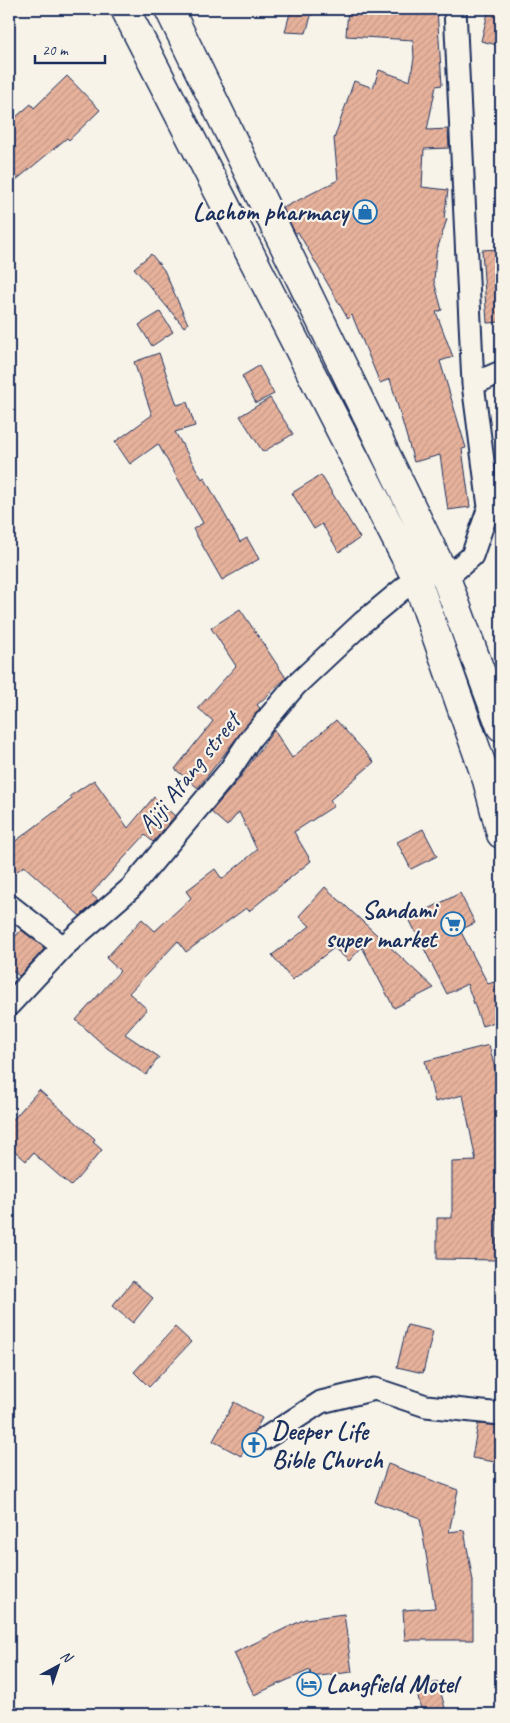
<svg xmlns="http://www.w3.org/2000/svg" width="510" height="1723" viewBox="0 0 510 1723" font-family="Caveat,sans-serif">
  <defs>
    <pattern id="building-hatch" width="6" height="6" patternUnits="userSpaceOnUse" patternTransform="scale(1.25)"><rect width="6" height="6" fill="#e7b29b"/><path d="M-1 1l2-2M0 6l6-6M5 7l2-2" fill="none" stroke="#c69988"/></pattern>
  </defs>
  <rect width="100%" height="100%" fill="#f7f3e8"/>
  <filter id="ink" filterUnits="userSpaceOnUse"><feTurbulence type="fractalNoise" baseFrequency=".02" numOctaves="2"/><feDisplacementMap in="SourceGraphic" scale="10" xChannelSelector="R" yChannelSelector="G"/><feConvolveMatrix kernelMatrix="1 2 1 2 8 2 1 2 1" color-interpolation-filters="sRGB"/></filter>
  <g filter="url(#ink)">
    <path fill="url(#building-hatch)" stroke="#1b2f5e" d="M 291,9 L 313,9 L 306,33 L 285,32 Z
      M 348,9 L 437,9 L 442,85 L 436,86 L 427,130 L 448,129 L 449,148 L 424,149 L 422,187 L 448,190 L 444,218 L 447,219 L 436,253 L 434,281 L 442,310 L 436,312 L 453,357 L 440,361 L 466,448 L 462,449 L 470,507 L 448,510 L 440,455 L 414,462 L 390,379 L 380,383 L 352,315 L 348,319 L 298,232 L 295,233 L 283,208 L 338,180 L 334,139 L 354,81 L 373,88 L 379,70 L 410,81 L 414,58 L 413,40 L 346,36 Z
      M 489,9 L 501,9 L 501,46 L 481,41 Z
      M 67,76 L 100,110 L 69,140 L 67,138 L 9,186 L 9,123 L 31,104 L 34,108 Z
      M 501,249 L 501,322 L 487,323 L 482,250 Z
      M 151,254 L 164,270 L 188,324 L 184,327 L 134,268 Z
      M 160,312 L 173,332 L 152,346 L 139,325 Z
      M 159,353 L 177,405 L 187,402 L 195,426 L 175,432 L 202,479 L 204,477 L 240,542 L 247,538 L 259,559 L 222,580 L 193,529 L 203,523 L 158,444 L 130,464 L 115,442 L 152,415 L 134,362 Z
      M 259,366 L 274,394 L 256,403 L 242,376 Z
      M 270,398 L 293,434 L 263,452 L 240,416 Z
      M 321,475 L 360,538 L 339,552 L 322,524 L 314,529 L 292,493 Z
      M 240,609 L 286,678 L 257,705 L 260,708 L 198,788 L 175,769 L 213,721 L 198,708 L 236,666 L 211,628 Z
      M 336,720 L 374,762 L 330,800 L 334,806 L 294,832 L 311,861 L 249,911 L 246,908 L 186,952 L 178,941 L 129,993 L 147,1009 L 125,1034 L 159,1057 L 146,1075 L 107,1048 L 76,1020 L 120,971 L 106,958 L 142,919 L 155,931 L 191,898 L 186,891 L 215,869 L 222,879 L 257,850 L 239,812 L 227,826 L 211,812 L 239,779 L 274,730 L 292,758 Z
      M 94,780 L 128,828 L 154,797 L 175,816 L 153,842 L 145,835 L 91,894 L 98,900 L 80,916 L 24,866 L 9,877 L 9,846 L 72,799 L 70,796 Z
      M 423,829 L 437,856 L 411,869 L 397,842 Z
      M 325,887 L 375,933 L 434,988 L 394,1008 L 362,947 L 349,961 L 334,948 L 292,980 L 272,955 L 310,926 L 299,916 Z
      M 460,893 L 475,923 L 460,930 L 488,984 L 494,982 L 501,1004 L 501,1020 L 482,1026 L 467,984 L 447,994 L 409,919 Z
      M 21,930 L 45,948 L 19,976 L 9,967 L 9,944 Z
      M 489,1045 L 501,1093 L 501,1209 L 497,1209 L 496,1260 L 437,1259 L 437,1218 L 452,1218 L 452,1162 L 476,1161 L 463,1095 L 435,1102 L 425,1061 Z
      M 39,1090 L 95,1139 L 93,1142 L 102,1150 L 71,1186 L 33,1153 L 26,1161 L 9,1146 L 9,1124 Z
      M 133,1281 L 153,1298 L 133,1323 L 112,1306 Z
      M 407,1325 L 433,1331 L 423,1373 L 397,1367 Z
      M 175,1327 L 191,1342 L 149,1387 L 134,1372 Z
      M 234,1402 L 262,1418 L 241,1456 L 213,1441 Z
      M 478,1424 L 501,1426 L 501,1463 L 472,1458 Z
      M 388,1464 L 458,1490 L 449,1532 L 464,1530 L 473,1581 L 473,1640 L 405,1640 L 403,1610 L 435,1608 L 420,1518 L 375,1502 Z
      M 344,1614 L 352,1672 L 311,1677 L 310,1670 L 254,1695 L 234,1653 L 305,1619 Z
      M 438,1682 L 446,1712 L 422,1714 L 416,1687 Z"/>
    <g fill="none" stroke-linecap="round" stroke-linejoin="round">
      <g stroke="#1b2f5e" stroke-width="25">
        <path id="minor" d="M 473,384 L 501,372
          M 446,578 L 472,556 L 489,507 L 473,384 L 455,9
          M 9,905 L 63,947
          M 9,1005 L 63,947 L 131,888 L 229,771 L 251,738 L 296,685 L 363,622 L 416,578
          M 264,1439 L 321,1402 L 375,1389 L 426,1406 L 501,1414"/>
      </g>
      <g stroke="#1b2f5e" stroke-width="31">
        <path id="secondary" d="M 125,9 L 416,578 L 487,780 L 501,834
          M 169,9 L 446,578 L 501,727"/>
      </g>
      <use href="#minor" stroke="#f7f3e8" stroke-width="21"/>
      <use href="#secondary" stroke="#f7f3e8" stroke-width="28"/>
    </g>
  </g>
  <defs>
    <g id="shop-ring" transform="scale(1.25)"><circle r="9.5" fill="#f7f3e8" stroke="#1f6fb2" stroke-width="1.5"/><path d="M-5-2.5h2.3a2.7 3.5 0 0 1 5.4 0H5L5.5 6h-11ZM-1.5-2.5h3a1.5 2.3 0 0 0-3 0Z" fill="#1f6fb2"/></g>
    <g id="supermarket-ring" transform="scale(1.25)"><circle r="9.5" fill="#f7f3e8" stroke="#1f6fb2" stroke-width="1.5"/><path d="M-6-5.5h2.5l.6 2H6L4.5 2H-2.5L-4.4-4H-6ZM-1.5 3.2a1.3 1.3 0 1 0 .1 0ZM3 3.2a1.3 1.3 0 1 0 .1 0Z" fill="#1f6fb2"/></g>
    <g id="church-ring" transform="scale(1.25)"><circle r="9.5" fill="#f7f3e8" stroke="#1f6fb2" stroke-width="1.5"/><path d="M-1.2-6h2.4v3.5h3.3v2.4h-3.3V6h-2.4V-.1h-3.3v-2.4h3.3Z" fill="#1f6fb2"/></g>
    <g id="hotel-ring" transform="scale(1.25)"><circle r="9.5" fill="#f7f3e8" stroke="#1f6fb2" stroke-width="1.5"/><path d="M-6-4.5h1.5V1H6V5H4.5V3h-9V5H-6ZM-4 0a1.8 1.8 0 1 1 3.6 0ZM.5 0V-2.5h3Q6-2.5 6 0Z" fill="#1f6fb2"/></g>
  </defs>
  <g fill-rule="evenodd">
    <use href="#shop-ring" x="365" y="212"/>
    <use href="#supermarket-ring" x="453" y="924"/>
    <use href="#church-ring" x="254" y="1445"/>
    <use href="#hotel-ring" x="309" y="1684"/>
  </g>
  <g text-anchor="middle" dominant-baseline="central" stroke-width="4.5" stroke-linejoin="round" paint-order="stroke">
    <g font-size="25" font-weight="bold" fill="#1b2f5e" stroke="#f7f3e8" text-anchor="end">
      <text x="348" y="212">Lachom pharmacy</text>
      <text x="436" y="910">Sandami<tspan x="436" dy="29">super market</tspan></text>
      <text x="272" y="1431" text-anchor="start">Deeper Life<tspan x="272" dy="29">Bible Church</tspan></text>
      <text x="326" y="1684" text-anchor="start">Langfield Motel</text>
    </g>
    <g font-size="25" fill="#1b2f5e" stroke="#f7f3e8">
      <text transform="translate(189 773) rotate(-51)">Ajiji Atang street</text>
    </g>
  </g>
  <rect width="510" height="1723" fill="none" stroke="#f7f3e8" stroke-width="30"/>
  <rect x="15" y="15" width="480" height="1693" fill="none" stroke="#1b2f5e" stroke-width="2" filter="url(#ink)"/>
  <g transform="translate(58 1666) rotate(40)" stroke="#f7f3e8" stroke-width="4" paint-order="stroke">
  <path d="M0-4L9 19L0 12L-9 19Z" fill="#1b2f5e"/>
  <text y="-8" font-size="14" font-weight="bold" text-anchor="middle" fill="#1b2f5e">N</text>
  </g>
  <path d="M35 55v8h70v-8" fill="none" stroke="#1b2f5e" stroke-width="2.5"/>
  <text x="42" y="55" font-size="15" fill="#1b2f5e" stroke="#f7f3e8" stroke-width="4" paint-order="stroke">20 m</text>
</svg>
